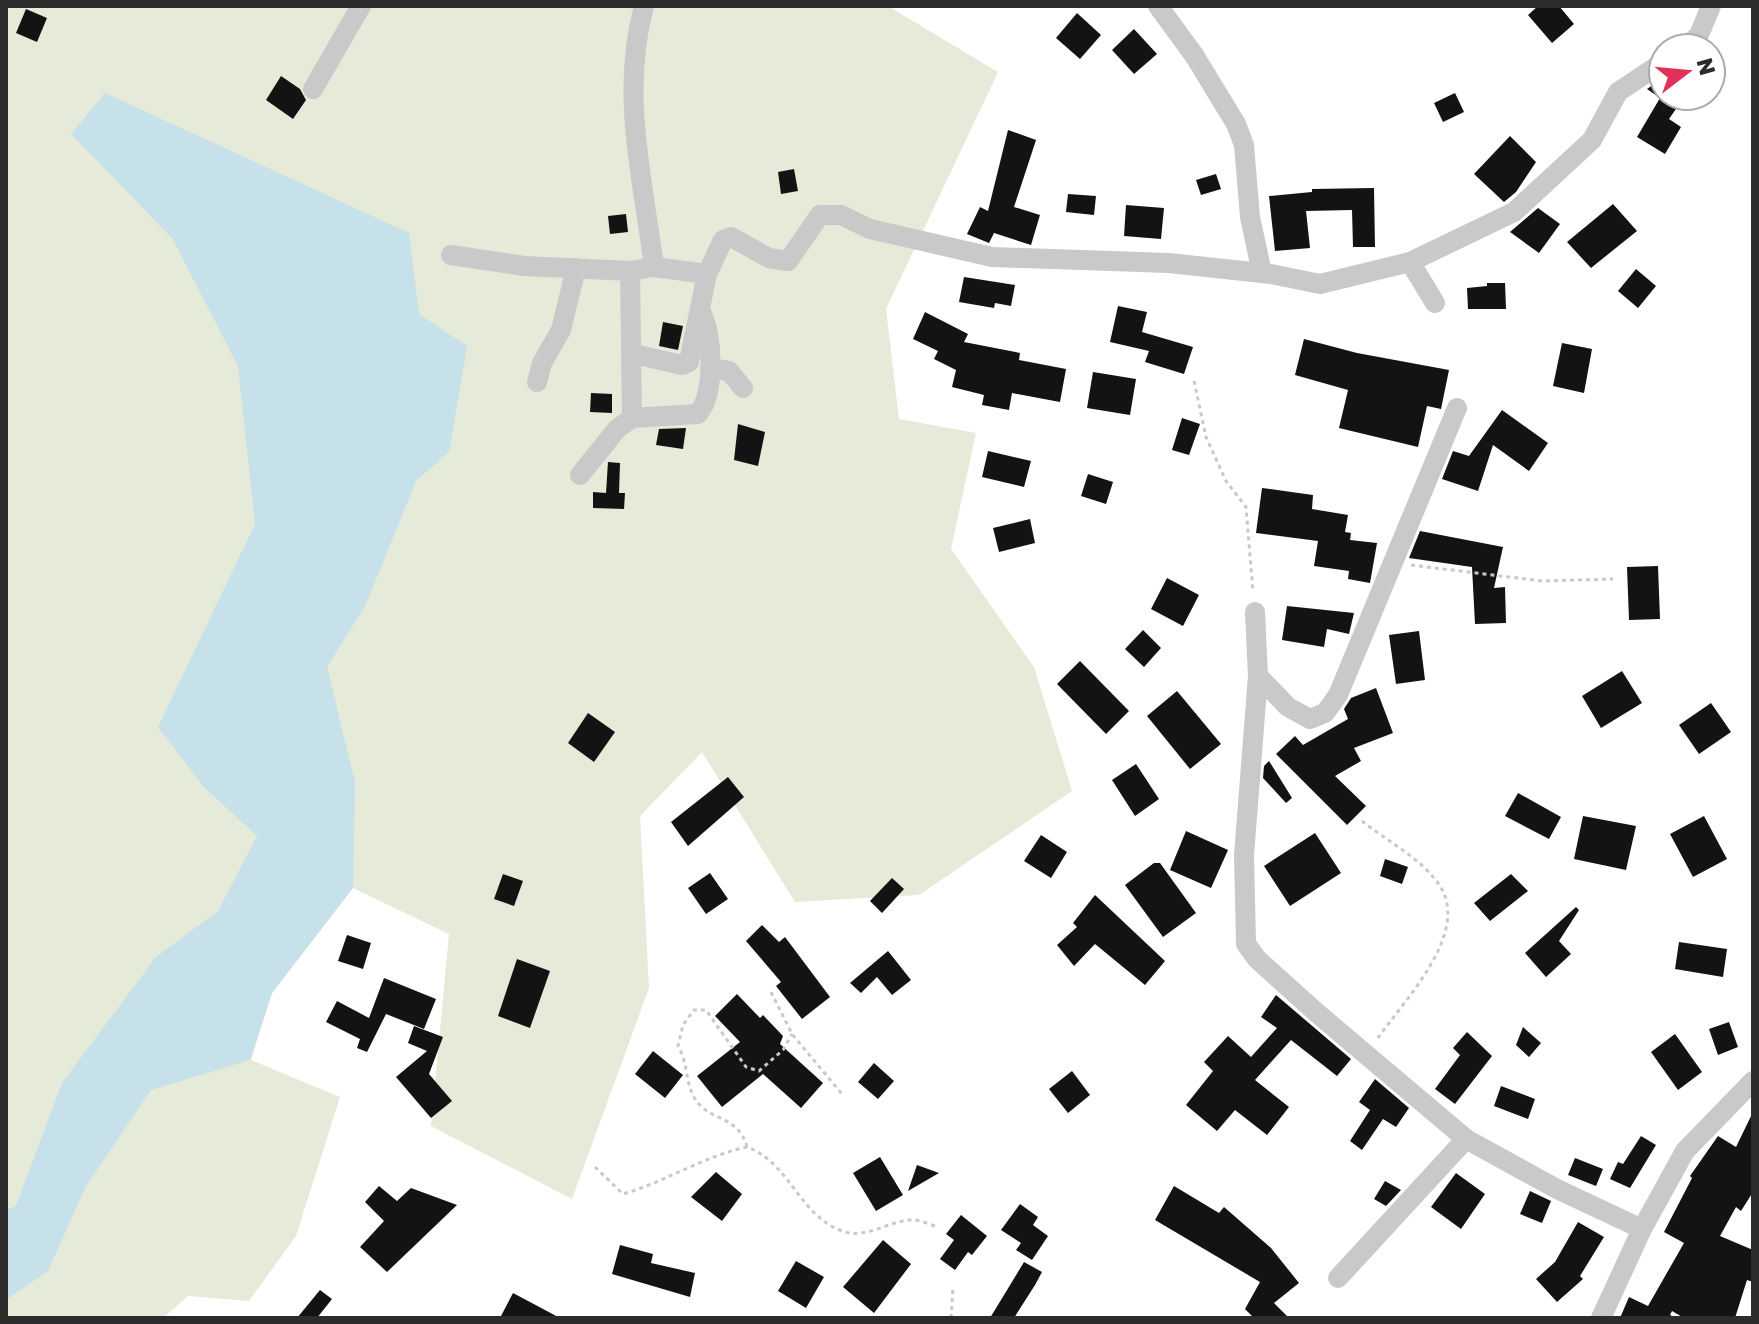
<svg xmlns="http://www.w3.org/2000/svg" width="1759" height="1324" viewBox="0 0 1759 1324" font-family="'Golos Text',sans-serif">
  <rect width="100%" height="100%" fill="#fff"/>
  <path fill="#e5ead9" d="M 6,6 L 888,6 L 998,72 L 886,309 L 899,419 L 976,433 L 951,549 L 1034,667 L 1072,791 L 919,895 L 795,902 L 702,752 L 640,816 L 649,988 L 572,1199 L 431,1126 L 449,934 L 353,888 L 272,993 L 251,1060 L 340,1097 L 296,1236 L 249,1301 L 188,1296 L 163,1318 L 6,1318 L 6,1300 L 47,1271 L 17,1206 L 6,1210 Z"/>
  <path fill="#c6e1ea" d="M 105,93 L 409,233 L 419,314 L 467,346 L 449,452 L 416,481 L 366,604 L 327,667 L 355,782 L 353,888 L 272,993 L 250,1060 L 151,1090 L 86,1186 L 48,1271 L 6,1300 L 6,1210 L 16,1206 L 62,1083 L 156,957 L 218,911 L 257,836 L 203,786 L 158,727 L 255,524 L 238,366 L 172,238 L 71,134 Z"/>
  <path fill="#131313" d="M 1538,6 L 1559,6 L 1574,24 L 1552,43 L 1528,15 Z
    M 26,9 L 47,18 L 37,42 L 16,33 Z
    M 1077,13 L 1101,35 L 1080,59 L 1056,38 Z
    M 1134,29 L 1157,54 L 1134,74 L 1112,50 Z
    M 281,76 L 300,89 L 306,100 L 293,119 L 266,100 Z
    M 1663,78 L 1663,96 L 1685,96 L 1669,119 L 1681,127 L 1665,154 L 1637,137 L 1660,98 L 1647,89 Z
    M 1455,93 L 1464,112 L 1443,122 L 1434,103 Z
    M 1008,130 L 1036,140 L 1014,207 L 1040,215 L 1031,245 L 994,233 L 989,243 L 967,234 L 980,207 L 988,211 Z
    M 1510,136 L 1536,162 L 1516,192 L 1504,202 L 1474,174 Z
    M 794,169 L 798,191 L 781,194 L 778,172 Z
    M 1216,174 L 1221,189 L 1201,195 L 1196,180 Z
    M 1374,188 L 1375,247 L 1353,247 L 1352,210 L 1306,211 L 1310,248 L 1275,251 L 1269,196 L 1312,192 L 1312,189 Z
    M 1068,194 L 1096,196 L 1094,215 L 1066,212 Z
    M 1613,204 L 1637,231 L 1591,268 L 1567,242 Z
    M 1126,205 L 1164,208 L 1161,239 L 1124,236 Z
    M 1538,208 L 1560,224 L 1539,253 L 1510,232 Z
    M 626,214 L 628,232 L 610,234 L 608,216 Z
    M 1636,269 L 1656,286 L 1638,308 L 1618,291 Z
    M 964,277 L 1015,285 L 1011,306 L 995,303 L 994,308 L 959,302 Z
    M 1487,283 L 1505,283 L 1506,309 L 1468,309 L 1467,288 L 1487,286 Z
    M 1118,306 L 1147,312 L 1142,332 L 1193,347 L 1184,374 L 1145,362 L 1149,351 L 1110,342 Z
    M 925,312 L 968,334 L 964,342 L 1020,353 L 1019,360 L 1066,369 L 1060,402 L 1012,393 L 1009,410 L 982,405 L 984,395 L 952,387 L 956,370 L 934,359 L 938,351 L 913,339 Z
    M 663,322 L 683,326 L 678,350 L 659,346 Z
    M 1304,339 L 1357,353 L 1449,370 L 1441,409 L 1427,406 L 1418,447 L 1339,428 L 1348,390 L 1295,375 Z
    M 1562,343 L 1592,349 L 1584,393 L 1553,386 Z
    M 1093,372 L 1136,379 L 1130,415 L 1087,408 Z
    M 591,393 L 612,394 L 612,413 L 590,412 Z
    M 1502,410 L 1548,443 L 1529,471 L 1493,445 L 1478,491 L 1442,479 L 1453,451 L 1469,456 Z
    M 1182,418 L 1200,424 L 1189,455 L 1172,450 Z
    M 738,424 L 765,432 L 758,466 L 734,460 Z
    M 686,428 L 683,449 L 656,445 L 659,429 Z
    M 988,451 L 1031,461 L 1024,487 L 982,477 Z
    M 608,462 L 620,463 L 619,493 L 625,493 L 624,509 L 593,508 L 593,492 L 606,493 Z
    M 1088,474 L 1113,482 L 1106,504 L 1081,496 Z
    M 1262,488 L 1313,495 L 1312,509 L 1348,515 L 1345,532 L 1351,533 L 1350,540 L 1377,543 L 1370,583 L 1348,579 L 1349,571 L 1314,566 L 1318,541 L 1256,533 Z
    M 1030,519 L 1035,543 L 999,552 L 993,528 Z
    M 1420,531 L 1503,547 L 1494,588 L 1505,587 L 1506,623 L 1475,624 L 1472,567 L 1409,558 Z
    M 1658,566 L 1660,619 L 1629,620 L 1627,567 Z
    M 1167,578 L 1199,595 L 1183,626 L 1151,609 Z
    M 1287,606 L 1354,613 L 1349,634 L 1327,629 L 1324,647 L 1282,640 Z
    M 1143,630 L 1161,648 L 1144,667 L 1125,649 Z
    M 1419,631 L 1425,680 L 1396,684 L 1389,635 Z
    M 1080,661 L 1129,711 L 1106,734 L 1057,684 Z
    M 1622,671 L 1642,703 L 1601,728 L 1582,696 Z
    M 1376,688 L 1393,733 L 1354,748 L 1361,761 L 1335,776 L 1366,806 L 1347,825 L 1276,754 L 1295,736 L 1303,745 L 1348,719 L 1344,709 L 1351,698 Z
    M 1177,691 L 1221,744 L 1190,769 L 1147,716 Z
    M 1711,703 L 1731,732 L 1699,754 L 1679,725 Z
    M 588,713 L 615,732 L 594,762 L 568,743 Z
    M 1269,761 L 1292,798 L 1286,803 L 1263,778 L 1264,766 Z
    M 1136,764 L 1159,799 L 1135,816 L 1112,780 Z
    M 728,777 L 744,797 L 688,846 L 671,822 Z
    M 1518,793 L 1561,817 L 1549,839 L 1505,816 Z
    M 1583,816 L 1636,826 L 1626,870 L 1574,859 Z
    M 1704,816 L 1727,859 L 1693,877 L 1670,834 Z
    M 1186,831 L 1228,850 L 1211,888 L 1170,870 Z
    M 1315,833 L 1341,873 L 1290,906 L 1264,866 Z
    M 1041,835 L 1067,852 L 1051,878 L 1024,861 Z
    M 1385,859 L 1408,867 L 1402,884 L 1380,876 Z
    M 1154,863 L 1160,863 L 1196,913 L 1163,937 L 1125,885 Z
    M 710,873 L 728,899 L 706,914 L 688,888 Z
    M 503,874 L 523,881 L 514,906 L 494,899 Z
    M 1511,874 L 1528,891 L 1490,921 L 1474,903 Z
    M 892,878 L 904,889 L 882,913 L 870,901 Z
    M 1095,895 L 1165,961 L 1145,985 L 1095,944 L 1074,966 L 1057,945 L 1077,927 L 1073,923 Z
    M 1576,907 L 1579,910 L 1559,941 L 1571,954 L 1546,977 L 1525,953 Z
    M 762,925 L 779,942 L 785,937 L 830,997 L 802,1019 L 776,986 L 781,982 L 746,941 Z
    M 347,935 L 371,943 L 363,969 L 338,961 Z
    M 1679,942 L 1727,949 L 1723,977 L 1675,969 Z
    M 888,951 L 911,980 L 892,995 L 877,977 L 861,993 L 850,983 Z
    M 517,959 L 550,971 L 530,1028 L 498,1016 Z
    M 384,978 L 436,999 L 424,1029 L 386,1014 L 367,1052 L 357,1048 L 360,1039 L 326,1022 L 337,1001 L 369,1018 Z
    M 737,994 L 760,1018 L 763,1015 L 783,1036 L 780,1044 L 823,1083 L 801,1108 L 763,1074 L 722,1107 L 697,1076 L 740,1042 L 715,1016 Z
    M 1276,995 L 1351,1059 L 1337,1076 L 1291,1040 L 1255,1080 L 1289,1107 L 1267,1135 L 1235,1110 L 1217,1131 L 1186,1105 L 1213,1071 L 1204,1062 L 1228,1036 L 1251,1057 L 1277,1028 L 1261,1017 Z
    M 1729,1022 L 1738,1047 L 1718,1055 L 1709,1029 Z
    M 414,1026 L 443,1037 L 429,1074 L 452,1101 L 431,1118 L 396,1077 L 427,1051 L 408,1043 Z
    M 1523,1027 L 1541,1043 L 1529,1057 L 1516,1045 Z
    M 1467,1032 L 1492,1056 L 1455,1104 L 1435,1089 L 1460,1055 L 1453,1048 Z
    M 1675,1034 L 1702,1072 L 1678,1090 L 1651,1052 Z
    M 653,1051 L 683,1075 L 665,1098 L 635,1074 Z
    M 874,1063 L 894,1081 L 878,1099 L 858,1082 Z
    M 1072,1071 L 1090,1095 L 1068,1113 L 1049,1089 Z
    M 1375,1079 L 1409,1108 L 1396,1127 L 1383,1119 L 1362,1150 L 1350,1141 L 1370,1110 L 1359,1102 Z
    M 1501,1086 L 1535,1099 L 1528,1119 L 1494,1106 Z
    M 1753,1112 L 1753,1192 L 1741,1211 L 1736,1207 L 1720,1236 L 1753,1250 L 1753,1282 L 1747,1280 L 1735,1318 L 1684,1318 L 1672,1311 L 1670,1315 L 1676,1318 L 1620,1318 L 1629,1297 L 1648,1306 L 1684,1243 L 1664,1232 L 1692,1178 L 1690,1176 L 1718,1136 L 1736,1147 Z
    M 1641,1136 L 1656,1145 L 1630,1188 L 1610,1179 L 1618,1162 L 1623,1164 Z
    M 880,1157 L 903,1195 L 876,1211 L 853,1173 Z
    M 1575,1158 L 1603,1169 L 1596,1186 L 1568,1175 Z
    M 917,1165 L 939,1173 L 908,1191 Z
    M 716,1172 L 742,1194 L 722,1221 L 691,1197 Z
    M 1456,1173 L 1485,1194 L 1461,1229 L 1431,1207 Z
    M 1385,1181 L 1401,1190 L 1386,1206 L 1374,1199 Z
    M 379,1186 L 397,1201 L 411,1188 L 457,1205 L 387,1272 L 360,1247 L 384,1221 L 365,1202 Z
    M 1174,1186 L 1219,1213 L 1224,1207 L 1271,1248 L 1299,1283 L 1274,1303 L 1289,1318 L 1254,1318 L 1245,1309 L 1260,1282 L 1155,1220 Z
    M 1530,1191 L 1551,1201 L 1542,1223 L 1520,1214 Z
    M 1020,1204 L 1038,1217 L 1033,1225 L 1048,1236 L 1032,1260 L 1016,1250 L 1021,1243 L 1001,1230 Z
    M 961,1215 L 987,1236 L 972,1255 L 968,1252 L 955,1270 L 940,1259 L 954,1240 L 946,1234 Z
    M 1578,1222 L 1604,1237 L 1580,1276 L 1583,1279 L 1557,1302 L 1536,1279 L 1555,1262 Z
    M 883,1240 L 911,1264 L 874,1313 L 843,1287 Z
    M 620,1245 L 653,1254 L 651,1263 L 695,1273 L 690,1297 L 612,1274 Z
    M 796,1261 L 824,1277 L 806,1308 L 778,1291 Z
    M 1024,1262 L 1042,1272 L 1035,1285 L 1014,1318 L 990,1318 Z
    M 320,1290 L 332,1299 L 317,1318 L 297,1318 Z
    M 513,1293 L 560,1318 L 500,1318 Z"/>
  <g fill="none" stroke-linecap="round" stroke-linejoin="round">
    <path stroke="#c9c9c9" stroke-width="3" stroke-dasharray="4 4" stroke-linecap="butt" d="M 1194,381 L 1206,437 L 1226,481 L 1246,507 L 1253,592
      M 1411,565 L 1542,581 L 1613,579
      M 1362,821 C 1387,841 1419,857 1438,883 C 1473,931 1405,999 1378,1038
      M 771,992 L 792,1034 L 842,1094
      M 747,1147 C 738,1113 705,1122 693,1095 C 685,1079 688,1063 678,1046 L 683,1025 L 694,1010 L 706,1010 L 746,1067 L 759,1071 L 783,1050 L 792,1034
      M 595,1167 L 623,1194 C 665,1182 704,1156 747,1147 C 789,1163 797,1210 837,1229 C 866,1243 887,1219 915,1220 C 922,1221 931,1225 938,1227
      M 951,1318 L 953,1287"/>
    <path stroke="#c9c9c9" stroke-width="20" d="M 644,6 C 620,94 643,179 654,267
      M 1158,6 L 1194,55 L 1236,124 L 1244,145 L 1250,217 L 1262,273
      M 1685,48 L 1699,35 L 1711,6
      M 313,89 L 361,6
      M 451,255 L 524,266 L 630,271 L 654,267 L 707,274
      M 1410,262 L 1435,303
      M 630,271 L 632,418
      M 634,354 L 682,365 L 689,362 L 707,274 L 723,240 L 731,237 L 769,258 L 788,261 L 820,215 L 841,215 L 870,229 L 992,257 L 1169,263 L 1271,274 L 1320,284 L 1410,262 L 1514,212 L 1592,140 L 1618,92 L 1663,62
      M 710,368 L 729,371 L 743,388
      M 537,382 L 542,363 L 561,330 L 576,268
      M 580,475 L 617,429 L 632,418 L 698,414 C 716,393 713,332 700,310
      M 1255,612 L 1258,676 L 1244,855 L 1246,944 L 1257,959 L 1317,1013 L 1466,1139 L 1557,1189 L 1642,1229
      M 1258,676 L 1288,707 L 1310,719 L 1325,713 L 1338,695 L 1457,408
      M 1338,1278 L 1466,1139
      M 1601,1318 L 1642,1229 L 1685,1151 L 1753,1081"/>
  </g>
  <rect width="1759" height="1324" fill="none" stroke="#2c2c2c" stroke-width="16"/>
  <g transform="translate(1687 72) rotate(74)"><circle r="38" fill="#ffffff" stroke="#ababab" stroke-width="2"/>
  <path d="M0-6L14 30L0 20L-14 30Z" fill="#e13159"/>
  <text y="-12" font-size="22" font-weight="bold" text-anchor="middle" fill="#2c2c2c">N</text>
  </g>
</svg>
